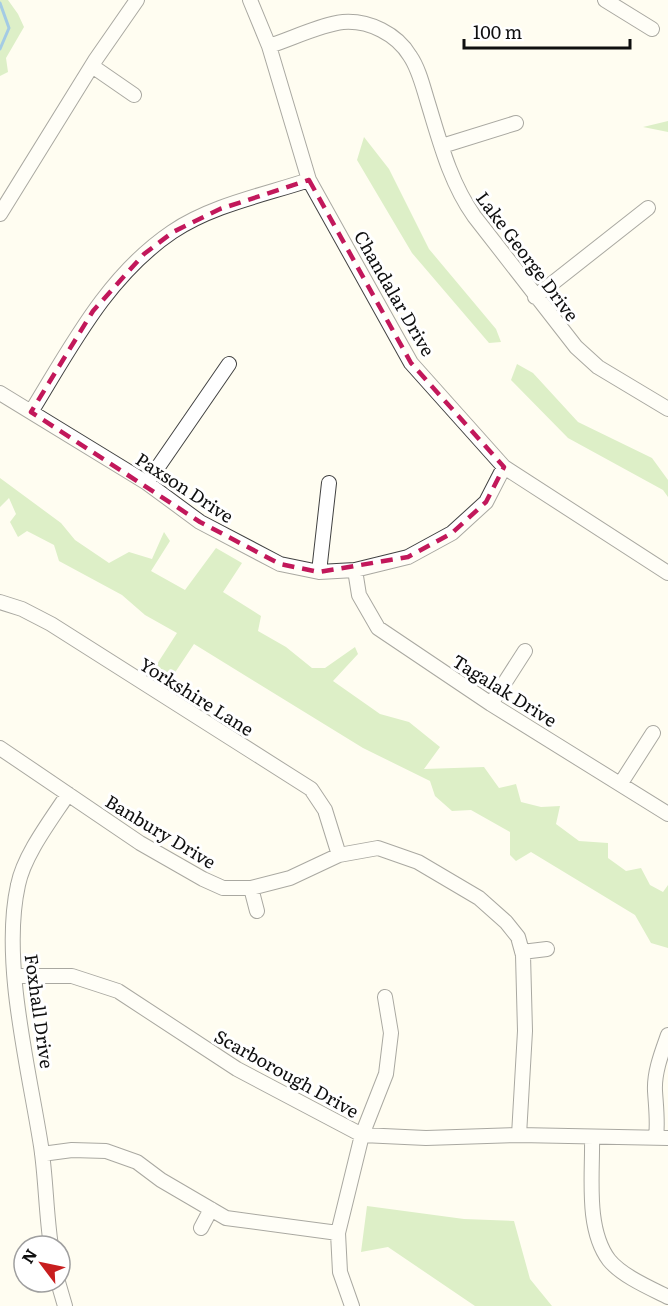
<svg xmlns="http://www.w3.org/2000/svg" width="668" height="1306" viewBox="0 0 668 1306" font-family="Literata,serif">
  <rect width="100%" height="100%" fill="#fffdf1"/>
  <path fill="#b3de96" d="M 0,0 L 8,0 L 18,14 L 24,27 L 6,58 L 8,72 L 0,76 Z
    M 668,121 L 668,132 L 643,127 Z
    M 364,137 L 389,169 L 429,249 L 496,329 L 501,342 L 489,343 L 412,253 L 357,160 Z
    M 517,364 L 533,373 L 578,422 L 652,458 L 668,480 L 668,497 L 663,490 L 568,438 L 511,380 Z
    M 0,478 L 61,523 L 75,540 L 109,563 L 129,552 L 152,559 L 164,532 L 170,541 L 151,571 L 185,590 L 216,548 L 242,563 L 223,592 L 261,616 L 258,631 L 286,647 L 312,668 L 325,668 L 355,647 L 358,654 L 333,681 L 380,714 L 409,722 L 440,747 L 424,769 L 484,767 L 499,788 L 516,784 L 521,802 L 541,807 L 560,806 L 556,824 L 579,841 L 608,843 L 608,858 L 626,871 L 641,868 L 650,885 L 663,892 L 668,885 L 668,948 L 651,943 L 635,915 L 531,852 L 516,861 L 510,855 L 510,832 L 471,810 L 452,811 L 435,796 L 430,781 L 363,748 L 194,644 L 166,686 L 150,675 L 177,633 L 145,615 L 122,595 L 59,561 L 54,545 L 27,531 L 18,537 L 10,522 L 16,514 L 9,498 L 0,507 Z
    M 367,1206 L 464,1219 L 514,1221 L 530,1279 L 552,1306 L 475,1306 L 388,1247 L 361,1252 Z"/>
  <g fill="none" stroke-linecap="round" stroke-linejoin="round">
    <path stroke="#358fd5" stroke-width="3" d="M 0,3 L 9,28 L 0,49"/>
    <g stroke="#424242" stroke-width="16">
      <path id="street" d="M 250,0 L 269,46 L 309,180 L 411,363 L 504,467 L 668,573
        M 605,0 L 652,29
        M 269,46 C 291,39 322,24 343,22 C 369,20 397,34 410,56 C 419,69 423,87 428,103 C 440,142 450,182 474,216 L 576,347 L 598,367 L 668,409
        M 92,66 L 134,95
        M 442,146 L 516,123
        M 0,214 L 96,59 L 137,0
        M 535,297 L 648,208
        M 0,393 L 147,483 L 200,522 L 280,564 L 319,572 L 355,570 L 408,557 L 452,533 L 486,502 L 504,467
        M 31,412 C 71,347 107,276 172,232 C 212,205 264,195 309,180
        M 147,483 L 229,364
        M 355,570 L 359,595 L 378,628 L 491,704 L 668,814
        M 319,572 L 329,483
        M 0,602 L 22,609 L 51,624 L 311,789 L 325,810 L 339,855
        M 491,704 L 525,651
        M 0,748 L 140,843 L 203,879 L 223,888 L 251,888 L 290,878 L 339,855 L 378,848 L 418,862 L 479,898 L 506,922 L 518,937 L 523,955 L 525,1031 L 519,1135
        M 621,783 L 653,733
        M 251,888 L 257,911
        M 522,952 L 547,949
        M 15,976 L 72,976 L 118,991 L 237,1069 L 362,1135 L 426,1138 L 519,1135 L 668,1138
        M 592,1137 C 593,1174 585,1228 609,1260 C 622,1276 650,1288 668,1297
        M 656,1138 C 658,1122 656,1107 655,1091 C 654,1072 662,1052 668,1035
        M 42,1154 L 72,1150 L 106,1151 L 137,1162 L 161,1180 L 226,1218 L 338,1233
        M 201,1228 L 211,1209
        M 51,1246 C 46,1213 46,1179 41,1146 C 29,1069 1,961 18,885 C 24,855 51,820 68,794
        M 58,1282 L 65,1306
        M 352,1306 L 340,1272 L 338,1233 L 362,1135 L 386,1074 L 391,1033 L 385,997"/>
    </g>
    <use href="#street" stroke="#fff" stroke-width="14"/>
  </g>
  <path d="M0 0H668V1306H0ZM 309,180 L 411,363 L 504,467 L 486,502 L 452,533 L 408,557 L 319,572 L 280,564 L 200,522 L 31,412 L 93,311 L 144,254 L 173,232 L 220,209 Z" fill="#fffdf1" fill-opacity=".55" fill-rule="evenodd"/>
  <path fill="none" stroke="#c2185b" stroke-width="4.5" stroke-dasharray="12 8" stroke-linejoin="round" d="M 309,180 L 411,363 L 504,467 L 486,502 L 452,533 L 408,557 L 319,572 L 280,564 L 200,522 L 31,412 L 93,311 L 144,254 L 173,232 L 220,209 Z"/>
  <g text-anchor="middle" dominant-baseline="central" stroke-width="6" stroke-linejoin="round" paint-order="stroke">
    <g font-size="18" fill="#0f0f0f" stroke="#fff">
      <text transform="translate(528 256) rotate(53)">Lake George Drive</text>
      <text transform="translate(395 293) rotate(60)">Chandalar Drive</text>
      <text transform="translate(185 487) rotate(33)">Paxson Drive</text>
      <text transform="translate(505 690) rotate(32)">Tagalak Drive</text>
      <text transform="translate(197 696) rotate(32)">Yorkshire Lane</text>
      <text transform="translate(161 831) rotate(31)">Banbury Drive</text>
      <text transform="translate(40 1011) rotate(82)">Foxhall Drive</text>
      <text transform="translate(287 1073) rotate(29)">Scarborough Drive</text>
    </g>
  </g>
  <g transform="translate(42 1264) rotate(302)"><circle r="28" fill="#ffffff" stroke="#9f9f9f" stroke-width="1.5"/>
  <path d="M0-4.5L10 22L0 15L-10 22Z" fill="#c81e1f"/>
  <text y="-9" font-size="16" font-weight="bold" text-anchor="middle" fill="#0f0f0f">N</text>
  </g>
  <path d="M464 39v9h166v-9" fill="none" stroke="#0f0f0f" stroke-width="3"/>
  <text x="473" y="39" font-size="18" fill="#0f0f0f" stroke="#ffffff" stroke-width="4.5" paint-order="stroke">100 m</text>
</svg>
